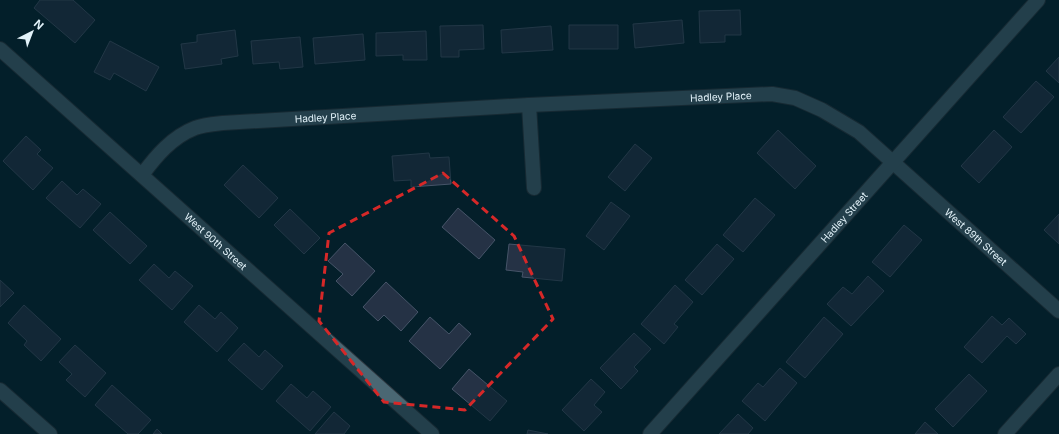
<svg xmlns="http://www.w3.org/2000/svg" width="1059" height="434" viewBox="0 0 1059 434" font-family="Inter,sans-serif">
  <rect width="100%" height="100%" fill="#041f2a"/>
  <path fill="#253245" stroke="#465468" d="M 40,0 L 73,0 L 95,20 L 75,43 L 34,8 Z
    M 740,10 L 741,35 L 725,35 L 725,42 L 700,43 L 699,11 Z
    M 682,20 L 684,43 L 635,48 L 633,24 Z
    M 483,25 L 484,49 L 459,50 L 459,57 L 441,57 L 440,26 Z
    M 569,25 L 618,25 L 618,49 L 569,49 Z
    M 551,26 L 553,50 L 502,53 L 501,30 Z
    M 235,30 L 238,56 L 221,59 L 222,64 L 185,69 L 181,44 L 197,42 L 197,35 Z
    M 426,31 L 427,60 L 403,60 L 403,55 L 376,56 L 376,33 Z
    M 363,34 L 365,60 L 315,64 L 313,38 Z
    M 300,37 L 303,67 L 280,69 L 279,62 L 253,64 L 251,41 Z
    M 110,41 L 159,67 L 146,91 L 114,73 L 110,80 L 94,72 Z
    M 1059,57 L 1059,83 L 1046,71 Z
    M 1036,81 L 1054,97 L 1021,133 L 1003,117 Z
    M 778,130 L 816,166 L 795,189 L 757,153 Z
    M 994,130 L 1012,147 L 979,183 L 961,166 Z
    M 26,136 L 41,150 L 37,154 L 53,168 L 33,190 L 3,161 Z
    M 635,144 L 652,158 L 625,191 L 608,177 Z
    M 429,153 L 430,158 L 449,157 L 451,184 L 411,187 L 411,180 L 394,181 L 392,156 Z
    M 243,165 L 278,198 L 259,218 L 224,185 Z
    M 62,181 L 77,195 L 83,189 L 101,204 L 80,228 L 46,198 Z
    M 755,198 L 775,215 L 743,252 L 723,235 Z
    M 611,202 L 630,216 L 604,250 L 586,236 Z
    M 458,208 L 495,240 L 479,259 L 442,227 Z
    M 290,209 L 320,238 L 304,254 L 274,225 Z
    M 110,212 L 147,246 L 130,264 L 93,230 Z
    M 1059,214 L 1059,244 L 1044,230 Z
    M 904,225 L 922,240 L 890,277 L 872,262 Z
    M 345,243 L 375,271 L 352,296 L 336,281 L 343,274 L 328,261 Z
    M 509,244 L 565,249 L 562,281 L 522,277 L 523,272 L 506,270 Z
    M 717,244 L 734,259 L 702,295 L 685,280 Z
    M 154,264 L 169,278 L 175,271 L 193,286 L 172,310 L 139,280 Z
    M 868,276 L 884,291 L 851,326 L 827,304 L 843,287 L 852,294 Z
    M 0,280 L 14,293 L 0,307 Z
    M 386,282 L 418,312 L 401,331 L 384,315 L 378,321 L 363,307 Z
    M 675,285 L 693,302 L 674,324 L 678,327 L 664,344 L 641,324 Z
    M 24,305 L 61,339 L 41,361 L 24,345 L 27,341 L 8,323 Z
    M 199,305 L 215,319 L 221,312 L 238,328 L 217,352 L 184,322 Z
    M 992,316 L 1002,325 L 1009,318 L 1026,334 L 1016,344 L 1007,336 L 982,363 L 964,347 Z
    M 430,317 L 449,334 L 459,323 L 471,334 L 440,369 L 409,341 Z
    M 824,317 L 843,334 L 805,378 L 786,362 Z
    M 634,333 L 651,349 L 634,367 L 638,371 L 621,389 L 600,368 Z
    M 244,343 L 259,357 L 265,350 L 283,366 L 262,390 L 228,360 Z
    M 75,345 L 106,373 L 85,397 L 66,380 L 72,374 L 59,362 Z
    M 780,368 L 797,383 L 765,421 L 742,401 L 758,383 L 763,387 Z
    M 469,369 L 507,401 L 490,421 L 452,389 Z
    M 969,374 L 987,391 L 953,427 L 935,409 Z
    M 591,379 L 605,392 L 594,405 L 602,412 L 584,431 L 562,410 Z
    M 291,384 L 307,398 L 313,391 L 331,407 L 310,431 L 276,401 Z
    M 112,385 L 151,420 L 138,434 L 128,434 L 95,405 Z
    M 334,412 L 350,426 L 344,434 L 315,434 Z
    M 738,414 L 753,428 L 748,434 L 719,434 Z
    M 925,422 L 938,434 L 915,434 Z
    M 157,429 L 162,434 L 153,434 Z
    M 528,430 L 548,434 L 527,434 Z"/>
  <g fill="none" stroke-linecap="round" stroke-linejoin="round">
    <g stroke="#2d373f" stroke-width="16">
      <g id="street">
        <path id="s1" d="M 0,49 L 432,434"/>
        <path d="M 529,105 L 534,188"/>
        <path id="s2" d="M 142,175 C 156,156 172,137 195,128 C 203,125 214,124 223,123 L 529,105 L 772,94 L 795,98 L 822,110 L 859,132 L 1059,311"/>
        <path d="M 0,390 L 50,434"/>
        <path id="s3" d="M 650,434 L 1038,0"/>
        <path d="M 1005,434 L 1059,374"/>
      </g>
    </g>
    <use href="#street" stroke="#4a6773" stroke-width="14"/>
  </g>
  <path d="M0 0H1059V434H0ZM 443,173 L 514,236 L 553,319 L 465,410 L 384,402 L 319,321 L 329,233 Z" fill="#041f2a" fill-opacity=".55" fill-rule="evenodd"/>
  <path fill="none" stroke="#d62828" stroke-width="3" stroke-dasharray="8 5" stroke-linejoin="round" d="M 443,173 L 514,236 L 553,319 L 465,410 L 384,402 L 319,321 L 329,233 Z"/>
  <g text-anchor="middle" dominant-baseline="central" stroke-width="3" stroke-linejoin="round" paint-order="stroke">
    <g font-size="10" fill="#e2f2f9" stroke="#041f2a">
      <text stroke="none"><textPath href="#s2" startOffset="599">Hadley Place</textPath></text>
      <text stroke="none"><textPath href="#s2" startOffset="203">Hadley Place</textPath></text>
      <text stroke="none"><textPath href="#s3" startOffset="291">Hadley Street</textPath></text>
      <text stroke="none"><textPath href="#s2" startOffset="903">West 89th Street</textPath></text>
      <text stroke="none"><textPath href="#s1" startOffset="289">West 90th Street</textPath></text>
    </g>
  </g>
  <g transform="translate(32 32) rotate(42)" stroke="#041f2a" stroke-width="3" paint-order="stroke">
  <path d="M0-3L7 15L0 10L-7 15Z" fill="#e2f2f9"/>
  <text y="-6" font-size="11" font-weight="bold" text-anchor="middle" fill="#e2f2f9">N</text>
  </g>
</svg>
